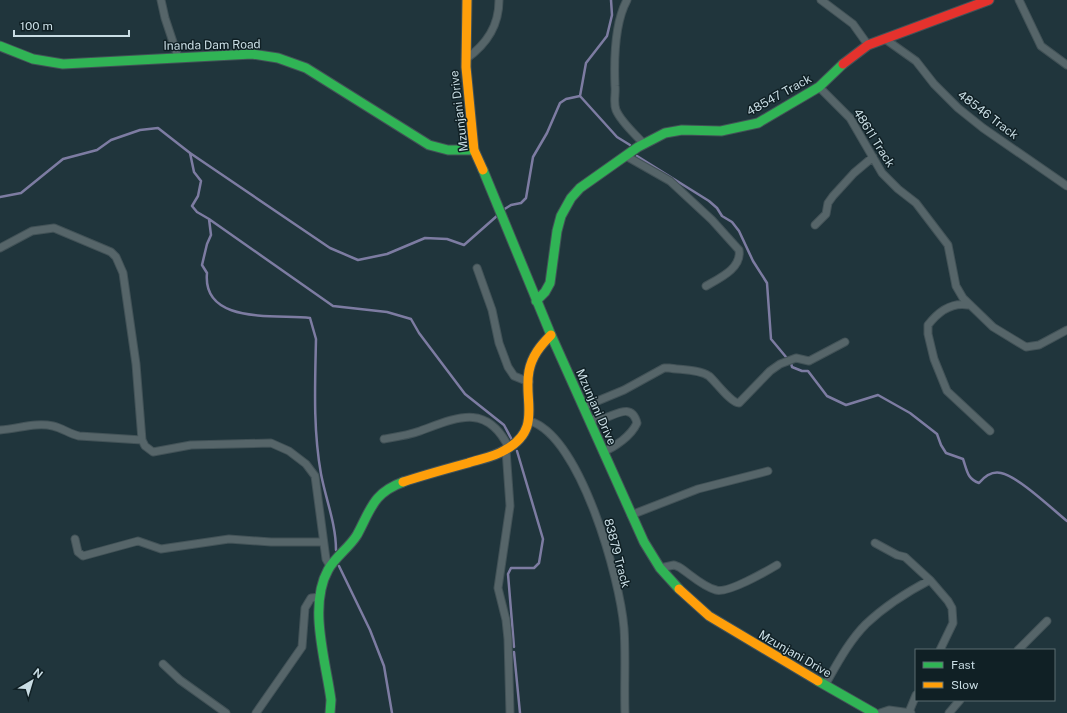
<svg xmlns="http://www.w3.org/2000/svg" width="1067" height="713" viewBox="0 0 1067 713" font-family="'Public Sans',sans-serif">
  <rect width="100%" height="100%" fill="#20353c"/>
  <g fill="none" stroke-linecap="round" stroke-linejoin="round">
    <path stroke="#7d7ca2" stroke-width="2.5" d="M 580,96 L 617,137 L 630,145
      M 190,153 L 330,248 L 358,260 L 387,254 L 425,238 L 447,239 L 464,245 L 498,215
      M 637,156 L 709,201 L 717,208 L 722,216 L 732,222 L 739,231 L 753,261 L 767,283 L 771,339 L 786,357
      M 0,197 L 21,193 L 63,159 L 97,150 L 111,140 L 140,130 L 158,128 L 190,153 L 194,172 L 201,181 L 198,196 L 192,206 L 197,212 L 209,219 L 211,235 L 207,244 L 202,265 L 207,273 C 202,325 276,314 310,318 L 316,339 C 315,385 313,429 321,474 C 326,500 336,524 336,550
      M 503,210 L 511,205 L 521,203 L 526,198 L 533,157 L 547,133 L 560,103 L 566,99 L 580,96 L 586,63 L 607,36 L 612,15 L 611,0
      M 209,219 L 333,306 L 387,312 L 411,319 L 419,333 L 465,394 L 504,425 L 512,440
      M 791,363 L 792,367 L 802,371 L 808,371 L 827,396 L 846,405 L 878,395 L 910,413 L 937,434 L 941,445 L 946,453 L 963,459 C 967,470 967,479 979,483 C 984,477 992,471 1001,473 C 1019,477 1051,508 1067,521
      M 339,566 L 370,630 L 384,666 L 392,713
      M 514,647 L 508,574 L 511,568 L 534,568 L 539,563 L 543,539 L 517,451
      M 514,652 L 520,713"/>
    <g stroke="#425257" stroke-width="9">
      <path id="street" d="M 161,0 L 165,18 L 178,57
        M 627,0 C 615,22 614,61 615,86 C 616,94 613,102 616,110 C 621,122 635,134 644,144
        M 821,0 L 853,24 L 868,45
        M 1019,0 L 1041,46 L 1067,65
        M 885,39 L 916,61 L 934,84 L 958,108 L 983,128 L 1067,186
        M 466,59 C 487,44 499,26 499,0
        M 819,87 L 850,118 L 882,173 L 898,189 L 916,203 L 948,245 L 956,286 L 963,298 L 993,327 L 1026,347 L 1039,345 L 1067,330
        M 626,156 L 670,181 L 712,220 L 739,250 C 742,268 720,278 706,286
        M 815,225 L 826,214 L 828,203 L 833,196 L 854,173 L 873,157
        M 0,248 L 32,231 L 54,228 L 111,252 L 116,257 L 123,273 L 136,364 L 142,440 L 145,446 L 153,452 L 191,445 L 271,443 L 289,451 L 306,464 L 315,476 L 326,559 L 330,566
        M 477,268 L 492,310 L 499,343 L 508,367 L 514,376 L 529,382
        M 968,305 C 951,302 938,312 928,325 L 928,334 L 934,359 L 947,391 L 990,431
        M 583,407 L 624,390 L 664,368 L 669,368 C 680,370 699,369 709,376 C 716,382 731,403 739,403 L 770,371 L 780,364 L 796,358 L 809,361 L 845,342
        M 589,420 C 594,419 600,419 605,418 C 617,414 632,403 637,423 C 631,436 615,447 603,452
        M 530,421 C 581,437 620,579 624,628 C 626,656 624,685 625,713
        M 0,430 C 18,429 35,422 53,426 C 62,428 70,434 79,436 L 142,440
        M 384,439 C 396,437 409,435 420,431 C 458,417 487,403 509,448
        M 506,450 L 510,506 L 498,588 L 506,620 L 508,639 L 510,713
        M 631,515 L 698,489 L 768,471
        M 75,539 L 78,552 L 83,556 L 138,541 L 161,549 L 229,539 L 271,542 L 323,542
        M 875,543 L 897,555 L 905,557 L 930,580 L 948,601 L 952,608 L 953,623 L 940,650
        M 660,568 L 674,565 L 679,567 C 690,574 703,587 716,590 C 727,594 767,571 777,565
        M 1018,650 L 1047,621
        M 163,664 L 180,680 L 226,713
        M 825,685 C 837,664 849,641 866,624 C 885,606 907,592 930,580
        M 909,712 L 916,695
        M 256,713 L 302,647 L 305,608 L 311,598 L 320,597
        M 880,713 L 889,710 L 911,713
        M 949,713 L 960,700"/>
    </g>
    <g stroke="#425257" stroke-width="11">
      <path id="fast" d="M 0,46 L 33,59 L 63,64 L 252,54 L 278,58 L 306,68 L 429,145 L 448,150 L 474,150
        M 483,170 L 551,335 L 644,542 L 660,568 L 679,589
        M 536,301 L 545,292 L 550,283 L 557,231 L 561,216 L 571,198 L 580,188 L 638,147 L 665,133 L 682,130 L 721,131 L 758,123 L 819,87 L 843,64
        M 818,681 L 874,713
        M 330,713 L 331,700 C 326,662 308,606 328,570 C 335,557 349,548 357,535 C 371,509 373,493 403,482"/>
    </g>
    <g stroke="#425257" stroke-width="11">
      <path id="slow" d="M 467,0 L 466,67 L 474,150 L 483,170
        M 403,482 C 424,475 446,469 468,463 C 480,459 494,457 505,450 C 543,429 523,401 529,371 C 532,356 540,346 551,335
        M 679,589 L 709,616 L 818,681"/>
    </g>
    <g stroke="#425257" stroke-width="11">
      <path id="jam" d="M 843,64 L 868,45 L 989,0"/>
    </g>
    <use href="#street" stroke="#566569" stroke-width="7"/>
    <use href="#fast" stroke="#30b455" stroke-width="9"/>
    <use href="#slow" stroke="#ff9f0a" stroke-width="9"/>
    <use href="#jam" stroke="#e5322d" stroke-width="9"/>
  </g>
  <g text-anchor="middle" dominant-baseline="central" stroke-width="3" stroke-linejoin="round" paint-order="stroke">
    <g font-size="12" fill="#c9dde4" stroke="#102025">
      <text transform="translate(212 45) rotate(-1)">Inanda Dam Road</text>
      <text transform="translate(779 95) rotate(-29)">48547 Track</text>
      <text transform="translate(459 111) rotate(-97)">Mzunjani Drive</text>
      <text transform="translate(988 115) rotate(37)">48546 Track</text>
      <text transform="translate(874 138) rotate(58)">48611 Track</text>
      <text transform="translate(596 407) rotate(66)">Mzunjani Drive</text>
      <text transform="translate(617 553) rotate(75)">83879 Track</text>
      <text transform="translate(795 654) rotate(30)">Mzunjani Drive</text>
    </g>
  </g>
  <rect x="915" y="649" width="140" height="52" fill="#102025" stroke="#5a6c71"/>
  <rect x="923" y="662" width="20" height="6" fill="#30b455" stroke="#5a6c71"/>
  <text x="951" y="669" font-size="12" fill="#c9dde4">Fast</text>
  <rect x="923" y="682" width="20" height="6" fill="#ff9f0a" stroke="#5a6c71"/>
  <text x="951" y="689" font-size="12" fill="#c9dde4">Slow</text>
  <g transform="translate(32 681) rotate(38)" stroke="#102025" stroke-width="3" paint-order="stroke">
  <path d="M0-3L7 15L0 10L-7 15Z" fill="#c9dde4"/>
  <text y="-6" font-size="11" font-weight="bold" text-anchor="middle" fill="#c9dde4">N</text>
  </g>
  <path d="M14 30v6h115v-6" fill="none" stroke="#c9dde4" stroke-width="2"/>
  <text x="20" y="30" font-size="12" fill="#c9dde4" stroke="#102025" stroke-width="3" paint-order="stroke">100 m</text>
</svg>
